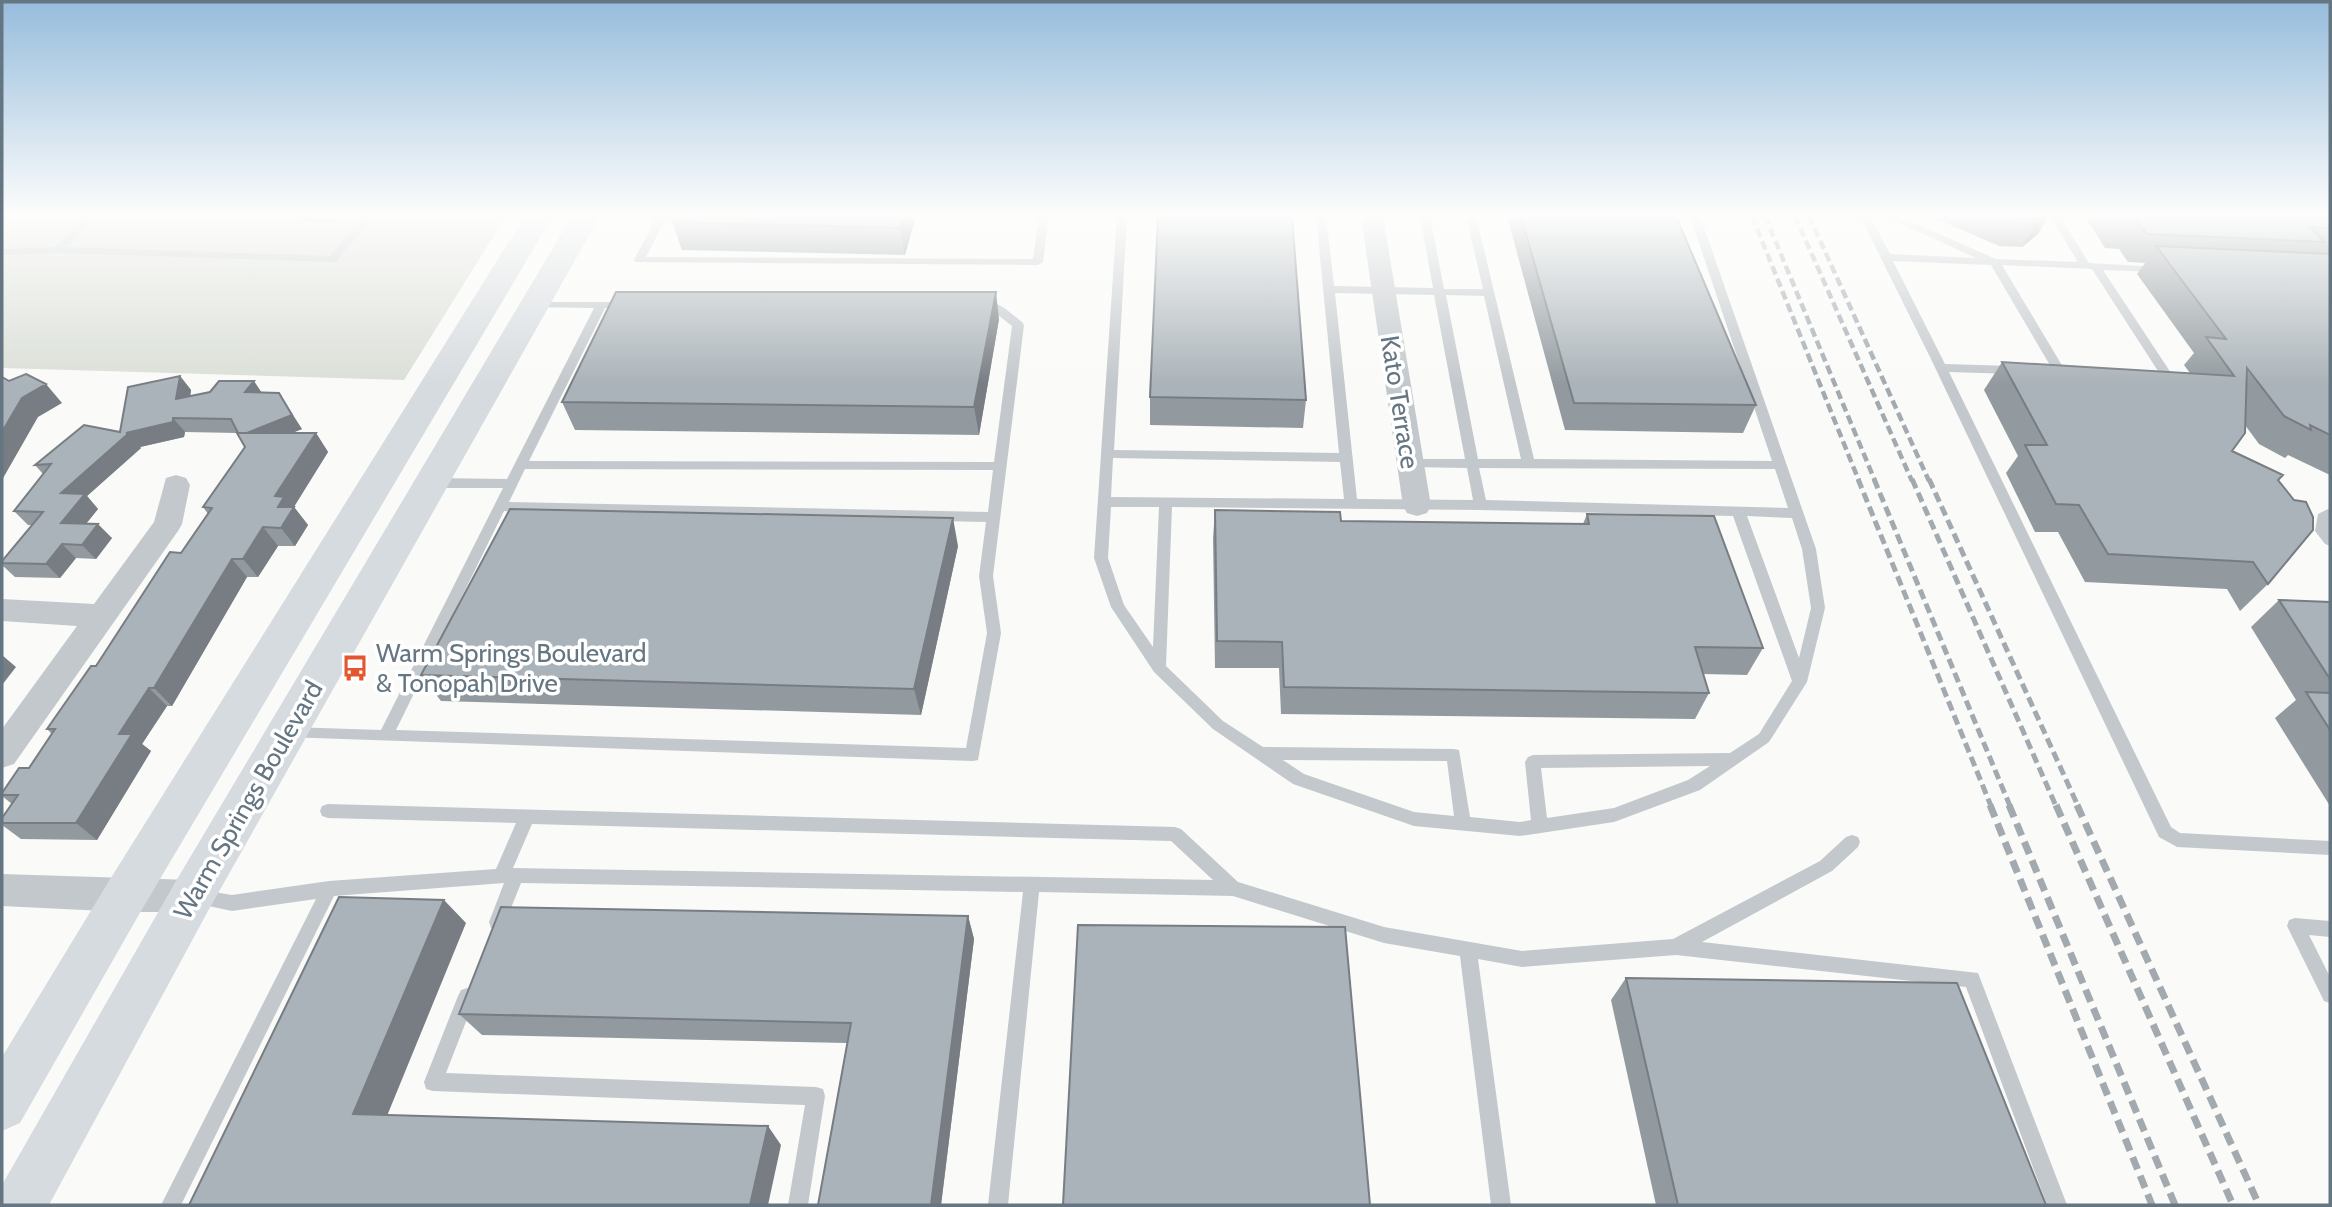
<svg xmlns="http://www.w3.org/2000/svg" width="2332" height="1207" viewBox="0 0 2332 1207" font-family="Cabin,sans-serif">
  <rect width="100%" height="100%" fill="#fafaf8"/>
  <path fill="#dadfd7" d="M 2,216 L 506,216 L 404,380 L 2,368 Z"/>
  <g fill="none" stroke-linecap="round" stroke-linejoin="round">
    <path fill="#c3c8cc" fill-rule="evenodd" d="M 86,216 L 97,216 L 67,247 L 330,256 L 363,216 L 374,216 L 337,261 L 333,262 L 58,253 L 2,255 L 2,249 L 55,247 Z
      M 657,216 L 667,216 L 646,257 L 1033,259 L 1039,216 L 1049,216 L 1043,262 L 1038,265 L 635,262 L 634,260 Z
      M 1117,216 L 1127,216 L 1114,450 L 1339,453 L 1316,216 L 1326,216 L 1334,286 L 1433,288 L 1420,216 L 1430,216 L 1444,289 L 1483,289 L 1466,216 L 1476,216 L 1534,459 L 1772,461 L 1690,216 L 1700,216 L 1816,549 L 1825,608 L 1807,682 L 1769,742 L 1700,790 L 1614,822 L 1520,836 L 1414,826 L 1293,784 L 1213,729 L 1154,672 L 1111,607 L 1094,558 ZM 1335,293 L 1434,295 L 1465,459 L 1409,459 L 1403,463 L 1409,467 L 1467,468 L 1473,500 L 1357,499 ZM 1446,295 L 1484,296 L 1521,459 L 1478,459 ZM 1113,458 L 1340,462 L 1344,499 L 1111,497 ZM 1479,468 L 1775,469 L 1788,508 L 1486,500 ZM 1111,507 L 1159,507 L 1153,647 L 1124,605 L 1108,558 ZM 1172,507 L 1480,510 L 1733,516 L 1792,681 L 1759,734 L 1730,753 L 1533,755 L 1528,757 L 1525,762 L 1531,820 L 1520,822 L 1470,817 L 1459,750 L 1454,749 L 1263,747 L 1223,721 L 1166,666 ZM 1747,516 L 1792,518 L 1802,549 L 1811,608 L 1799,658 ZM 1283,760 L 1447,761 L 1454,816 L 1414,812 L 1304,774 ZM 1710,766 L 1688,780 L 1614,808 L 1547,818 L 1541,768 Z
      M 1860,216 L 1870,216 L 1890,254 L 1976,258 L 1884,216 L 1898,216 L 1996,259 L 2078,262 L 2050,216 L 2060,216 L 2089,263 L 2162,267 L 2162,271 L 2158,272 L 2103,270 L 2173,376 L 2167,380 L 2149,378 L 2149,372 L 2158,371 L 2092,269 L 2002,265 L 2066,372 L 2060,376 L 2054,372 L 1991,265 L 1893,261 L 1945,364 L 2013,366 L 2019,370 L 2013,374 L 1949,372 L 2171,827 L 2180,833 L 2330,841 L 2330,855 L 2177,847 L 2159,837 L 1930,357 Z
      M 534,302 L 627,302 L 633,305 L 627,308 L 605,308 L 529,461 L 994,462 L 1012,326 L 989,308 L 979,307 L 977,305 C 993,294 1010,313 1022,322 L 1024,325 L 993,576 L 1001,633 L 978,760 L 973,761 L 285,737 L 282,733 L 285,729 L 290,727 L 381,730 L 503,488 L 432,488 L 426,483 L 432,478 L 507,479 L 594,308 L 530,307 L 530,303 ZM 525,469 L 993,470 L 988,512 L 509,502 ZM 504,511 L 986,522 L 979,576 L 987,633 L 966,748 L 396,730 Z
      M 2330,508 L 2330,546 L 2325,544 L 2315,531 L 2318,514 Z
      M 328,804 L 1175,827 L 1181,829 L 1238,882 L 1384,927 L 1522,951 L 1673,939 L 1820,861 L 1846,837 L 1852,835 L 1858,837 L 1860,842 L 1858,847 L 1832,871 L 1702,942 L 1978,973 L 2067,1205 L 2047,1205 L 1966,987 L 1676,955 L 1522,967 L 1478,959 L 1511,1205 L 1491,1205 L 1460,956 L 1384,943 L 1233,896 L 1039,892 L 1008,1205 L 988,1205 L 1023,892 L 521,883 L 503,928 L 497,930 L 491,928 L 489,922 L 504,883 L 334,896 L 181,1205 L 161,1205 L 316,899 L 232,911 L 190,902 L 188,897 L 190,892 L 196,889 L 232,895 L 329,881 L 496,869 L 516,823 L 328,818 L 322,816 L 320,811 L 322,806 ZM 532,824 L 1171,841 L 1213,880 L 513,868 Z
      M 2295,918 L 2330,921 L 2330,937 L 2309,935 L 2330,977 L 2330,1003 L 2324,1001 L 2287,926 L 2289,920 Z
      M 467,988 L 473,990 L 476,996 L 446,1073 L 816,1087 L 823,1089 L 825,1096 L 808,1205 L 788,1205 L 805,1105 L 433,1091 L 426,1089 L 424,1082 L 458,996 L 461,990 Z"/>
    <path fill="#c3c8cc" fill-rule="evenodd" d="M 1361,216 L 1383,216 L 1431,506 L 1427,513 L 1417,516 L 1407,513 L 1403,506 Z
      M 176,475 L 186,478 L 190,485 L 182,524 L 178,531 L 14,764 L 2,768 L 2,729 L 77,626 L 2,621 L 2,599 L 94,604 L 154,522 L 166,478 Z
      M 2,874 L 192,880 L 205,885 L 210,896 L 205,907 L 192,912 L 125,912 L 2,906 Z"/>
    <path fill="#d6dbdf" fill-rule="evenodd" d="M 525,216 L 553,216 L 141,911 L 20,1123 L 2,1131 L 2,1057 L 109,881 Z
      M 572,216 L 600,216 L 208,911 L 49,1205 L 2,1205 L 2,1185 L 176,881 Z"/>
    <path stroke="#a2aab0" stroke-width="4.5" stroke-dasharray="9 4.5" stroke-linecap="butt" d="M 1752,216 L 1859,481
      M 1765,216 L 1875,481
      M 1795,216 L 1912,481
      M 1809,216 L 1929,481"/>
    <path stroke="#a2aab0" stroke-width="5" stroke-dasharray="10 5" stroke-linecap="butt" d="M 1858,479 L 1991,806
      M 1874,479 L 2010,806
      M 1912,479 L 2056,806
      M 1929,479 L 2078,806"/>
    <path stroke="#a2aab0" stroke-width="7" stroke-dasharray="13 7" stroke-linecap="butt" d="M 1990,805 L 2152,1205
      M 2009,805 L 2175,1205
      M 2056,805 L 2233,1205
      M 2077,805 L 2259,1205"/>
  </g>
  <path fill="#929a9f" d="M 298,216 L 339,216 L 335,222 L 301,221 Z
    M 675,216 L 916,216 L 905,255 L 682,250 L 672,222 Z
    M 1507,216 L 1676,216 L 1756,405 L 1743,433 L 1565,430 Z
    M 1930,216 L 2048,216 L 2038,234 L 2022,247 L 1999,246 Z
    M 2085,216 L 2330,216 L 2330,475 L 2288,455 L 2285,458 L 2259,444 L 2245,425 L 2232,451 L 2278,481 L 2268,584 L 2240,611 L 2227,589 L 2085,582 L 2058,532 L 2035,532 L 2006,473 L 2018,456 L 1984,390 L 2002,362 L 2190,373 L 2184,365 L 2194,353 L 2137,274 L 2145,263 L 2128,262 L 2119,249 L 2105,248 Z
    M 999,319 L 979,435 L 575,430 L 562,402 Z
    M 180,376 L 191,390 L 190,396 L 262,393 L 302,429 L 292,433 L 316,433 L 328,452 L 294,507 L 308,525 L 295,546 L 278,546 L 258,577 L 247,577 L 172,706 L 167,706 L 142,744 L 151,751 L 97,840 L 21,839 L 2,825 L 2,818 L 12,804 L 2,796 L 2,793 L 29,768 L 52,734 L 47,729 L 181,553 L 208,514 L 203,507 L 245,447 L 237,433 L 185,432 L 184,437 L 140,447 L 141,448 L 87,496 L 98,509 L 86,524 L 112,538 L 96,559 L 76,558 L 60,578 L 15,577 L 2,565 L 2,561 L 32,525 L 28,525 L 14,511 L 43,474 L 35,465 L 120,432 Z
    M 1150,397 L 1306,400 L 1303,428 L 1150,425 Z
    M 1215,510 L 1341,521 L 1583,524 L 1587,514 L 1763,648 L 1747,675 L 1703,674 L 1709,693 L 1695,719 L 1281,714 L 1279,668 L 1215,668 L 1213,538 Z
    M 958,546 L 921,715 L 441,701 L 421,675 Z
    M 2279,600 L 2330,602 L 2330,806 L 2275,718 L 2296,700 L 2251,627 Z
    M 968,916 L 974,939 L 941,1205 L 818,1205 L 847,1043 L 482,1035 L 459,1014 Z
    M 1626,978 L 2046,1205 L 1656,1205 L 1611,1000 Z"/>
  <path fill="#777d82" d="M 331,216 L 339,216 L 335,222 Z
    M 904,216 L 916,216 L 905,255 L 900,228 Z
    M 2042,216 L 2048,216 L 2038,234 L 2022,247 L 2038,219 Z
    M 996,292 L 999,319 L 979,435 L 974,407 Z
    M 180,376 L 191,390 L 188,413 L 176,399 Z
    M 254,381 L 264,396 L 245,392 Z
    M 46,384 L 62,403 L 38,417 L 2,480 L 2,432 L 22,398 Z
    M 279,393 L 302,429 L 250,450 L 240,435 Z
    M 173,418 L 185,432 L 184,437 L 140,447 L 141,448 L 87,496 L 98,509 L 75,537 L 61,523 L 61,493 L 126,433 Z
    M 316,433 L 328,452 L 293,508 L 294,507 L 308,525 L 295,546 L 281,528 L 275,496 Z
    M 953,518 L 958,546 L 921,715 L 914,689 Z
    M 98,524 L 112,538 L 96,559 L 82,545 Z
    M 263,527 L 278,546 L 258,577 L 243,559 Z
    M 62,544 L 76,558 L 60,578 L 46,564 Z
    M 232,559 L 247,577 L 172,706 L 154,688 Z
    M 2,655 L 16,667 L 2,685 Z
    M 149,688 L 167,706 L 142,744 L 151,751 L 97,840 L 76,823 L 119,734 Z
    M 444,900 L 466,923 L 380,1133 L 353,1114 Z
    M 968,916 L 974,939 L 941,1205 L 931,1205 Z
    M 768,1126 L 781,1145 L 768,1205 L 750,1205 Z"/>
  <path fill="#aab3b9" stroke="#777d82" stroke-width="2" d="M 675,216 L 904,216 L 900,228 L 672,222 Z
    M 1158,216 L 1292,216 L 1306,400 L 1150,397 Z
    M 1521,216 L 1676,216 L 1756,405 L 1574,403 Z
    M 2008,216 L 2042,216 L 2038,219 L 2015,219 Z
    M 2120,216 L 2330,216 L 2330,228 L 2310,227 L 2324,242 L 2147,234 L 2137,221 L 2123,221 Z
    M 2156,246 L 2330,254 L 2330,435 L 2310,425 L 2311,430 L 2284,416 L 2247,368 L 2245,433 L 2232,451 L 2283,475 L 2278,480 L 2294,500 L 2306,502 L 2313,517 L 2313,530 L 2268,584 L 2253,562 L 2108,554 L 2079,505 L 2056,504 L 2025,445 L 2047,445 L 2002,362 L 2234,376 L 2206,337 L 2226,339 Z
    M 616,292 L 996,292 L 974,407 L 562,402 Z
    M 26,374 L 46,384 L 22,398 L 2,432 L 2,377 L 9,381 Z
    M 180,376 L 176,399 L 210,392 L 219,381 L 254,381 L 245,392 L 279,393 L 292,415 L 247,433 L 238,433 L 231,419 L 173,418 L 173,422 L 126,433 L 129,433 L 61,493 L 85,494 L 61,523 L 98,524 L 82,545 L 62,544 L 46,564 L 2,563 L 2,561 L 43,512 L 14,511 L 51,464 L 35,465 L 84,425 L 120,432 L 128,387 Z
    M 237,433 L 316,433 L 275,496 L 284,497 L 278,507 L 294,507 L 281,528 L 263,527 L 243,559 L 232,559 L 154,688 L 149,688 L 119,734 L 132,734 L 76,823 L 2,823 L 2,818 L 18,795 L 2,795 L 2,793 L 19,768 L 29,768 L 55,729 L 47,729 L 91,666 L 96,666 L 170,552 L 181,553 L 212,508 L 203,507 L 245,447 Z
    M 510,509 L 953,518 L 914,689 L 421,675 Z
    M 1215,510 L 1340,512 L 1341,521 L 1589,524 L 1587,514 L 1714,516 L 1763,648 L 1695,647 L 1709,693 L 1284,687 L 1282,642 L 1217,641 Z
    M 2279,600 L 2330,602 L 2330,679 Z
    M 2306,692 L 2330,693 L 2330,730 Z
    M 339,897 L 444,900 L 353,1114 L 768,1126 L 750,1205 L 189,1205 Z
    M 501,907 L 968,916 L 931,1205 L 818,1205 L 851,1023 L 459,1014 Z
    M 1078,925 L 1345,927 L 1370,1205 L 1063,1205 Z
    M 1626,978 L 1957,983 L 2046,1205 L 1678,1205 Z"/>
  <linearGradient id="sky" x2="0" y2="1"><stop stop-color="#96bcdc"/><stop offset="0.56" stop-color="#fdfdfc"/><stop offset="1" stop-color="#fdfdfc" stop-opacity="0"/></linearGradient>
  <rect width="2332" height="385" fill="url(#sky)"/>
  <defs>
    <g id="bus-bare" transform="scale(2.1)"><path d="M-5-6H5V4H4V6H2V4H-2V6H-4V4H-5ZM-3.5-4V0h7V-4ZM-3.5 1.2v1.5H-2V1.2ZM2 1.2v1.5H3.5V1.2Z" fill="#e4572e" stroke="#fff" stroke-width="2.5" paint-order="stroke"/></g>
  </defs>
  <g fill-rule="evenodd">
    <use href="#bus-bare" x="355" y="668"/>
  </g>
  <g text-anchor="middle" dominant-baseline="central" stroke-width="7" stroke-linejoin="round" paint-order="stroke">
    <g font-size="26" fill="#657683" stroke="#fff">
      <text transform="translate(1400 402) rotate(81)">Kato Terrace</text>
      <text transform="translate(248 800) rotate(-60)">Warm Springs Boulevard</text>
    </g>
    <g font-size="26" fill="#657683" stroke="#fff" text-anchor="start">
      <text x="376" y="653">Warm Springs Boulevard<tspan x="376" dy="30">&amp; Tonopah Drive</tspan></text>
    </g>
  </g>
  <rect width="2332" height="1207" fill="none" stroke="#657683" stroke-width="7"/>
</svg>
